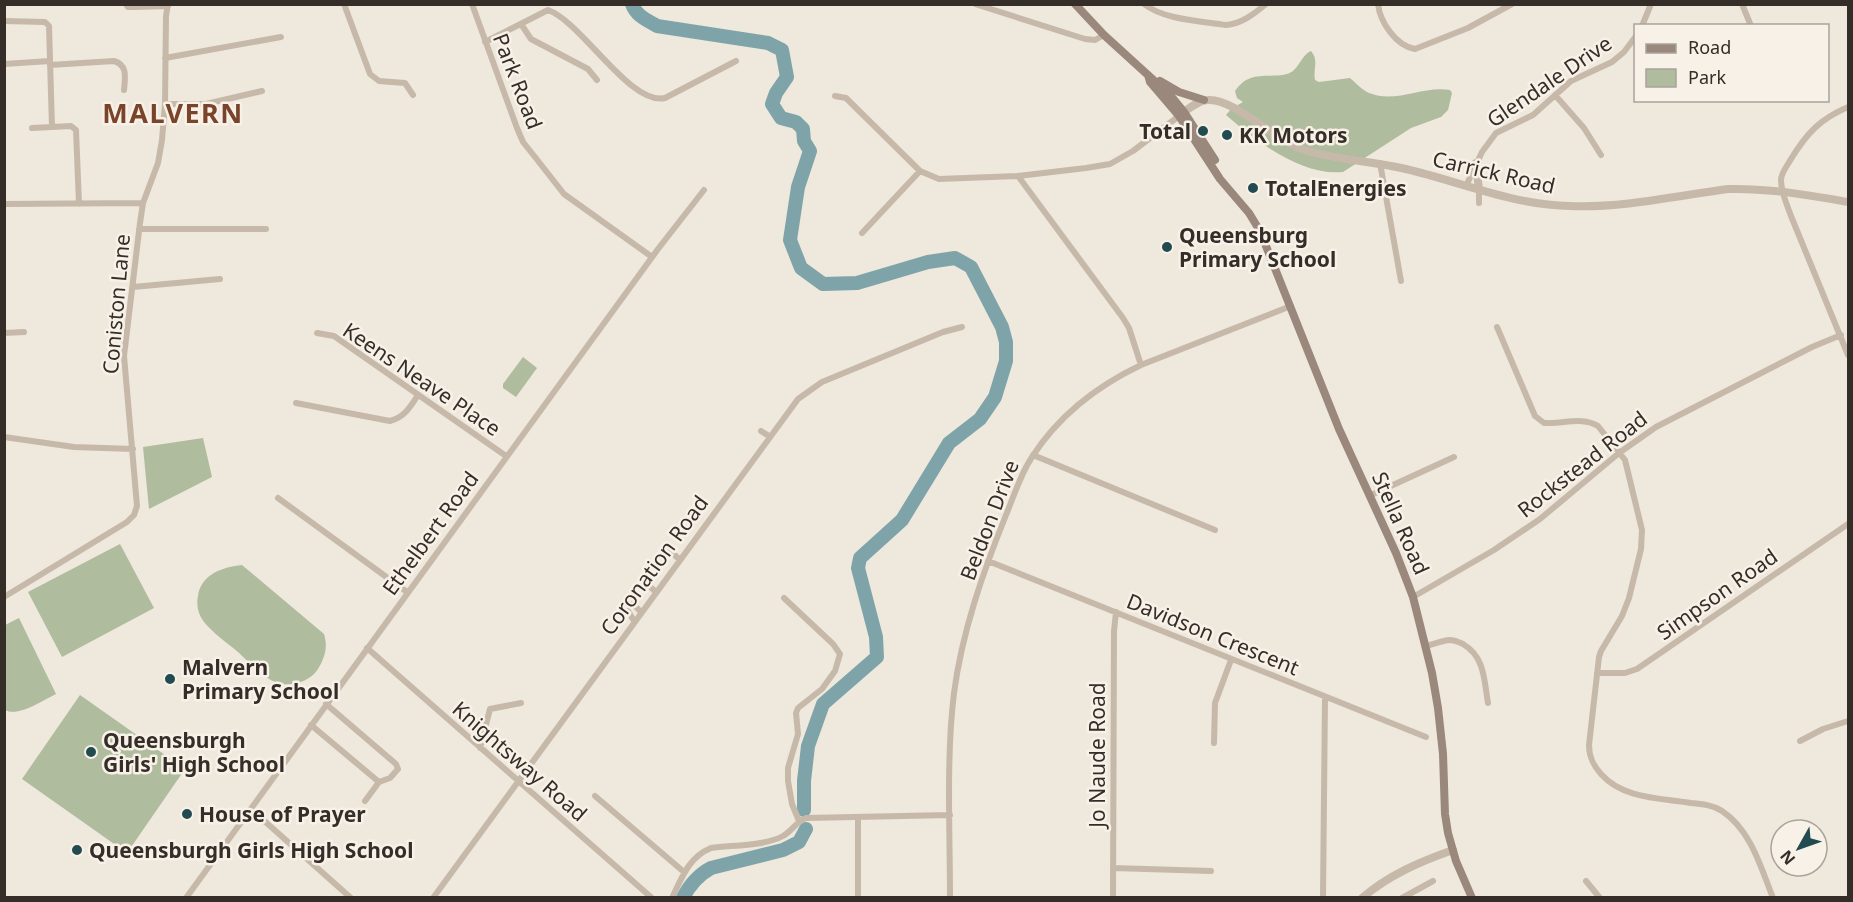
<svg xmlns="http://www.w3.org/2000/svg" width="1853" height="902" viewBox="0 0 1853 902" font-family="'Noto Sans',sans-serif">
  <rect width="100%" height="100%" fill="#efe8dc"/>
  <path fill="#afbc9d" d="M 1311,51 C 1319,60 1313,69 1315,80 L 1319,82 L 1350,78 C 1356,83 1362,90 1369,93 C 1396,104 1423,85 1450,90 L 1452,93 L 1448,110 L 1441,117 L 1411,128 L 1343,172 C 1301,176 1256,141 1226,115 L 1231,109 L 1243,102 L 1237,98 L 1235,91 C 1250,69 1267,79 1287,74 C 1299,71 1300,56 1311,51 Z
    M 523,357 L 537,368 L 516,397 L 503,388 L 503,384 Z
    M 203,438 L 212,477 L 149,509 L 143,447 Z
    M 120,544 L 154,608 L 62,657 L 28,592 Z
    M 242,565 L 324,634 C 328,647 325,657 318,669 C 311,680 296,686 282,684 C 265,681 250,663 238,652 C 227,643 213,633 204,622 C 198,614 196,605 198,596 C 201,574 223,567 242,565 Z
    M 19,618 L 56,694 C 43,700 16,719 4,709 L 5,625 Z
    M 80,695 L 185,769 L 127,853 L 22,779 Z"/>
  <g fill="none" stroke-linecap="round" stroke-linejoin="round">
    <path stroke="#7ea4a9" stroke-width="14" d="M 632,4 C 636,16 647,20 657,26 L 768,43 L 782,50 L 787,77 L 776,93 L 772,104 L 781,118 L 796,122 L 803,129 L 804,141 L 810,151 L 798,187 L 790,240 L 801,268 L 823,284 L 857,283 L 928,262 L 955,258 L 971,267 L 1002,327 L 1006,342 L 1006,361 L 995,397 L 980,419 L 949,443 L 902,520 L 860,558 L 858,568 L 876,637 L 877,657 L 823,704 L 808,746 L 804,781 L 804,810
      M 683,898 C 690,884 698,875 711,868 L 783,850 L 799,842 L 806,829"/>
    <path stroke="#c6b9a9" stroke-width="6" d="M 126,4 L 128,7 L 134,7 L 168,6
      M 344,4 L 370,74 L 379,81 L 405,83 L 413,95
      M 472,4 L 517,128 L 523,142 L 535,157 L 564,194 L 652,257
      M 975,4 L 1085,39 L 1095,40 L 1104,35
      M 1144,4 C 1164,20 1202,21 1226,25 C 1241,24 1254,14 1266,4
      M 1378,4 C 1380,22 1396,46 1415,49 L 1468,28 L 1512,4
      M 1742,4 L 1751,26
      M 4,21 L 45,22 L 49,26 L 52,127 L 71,126 L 76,130 L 79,204
      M 521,24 L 531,39 L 588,69 L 597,80
      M 1642,26 L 1651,4
      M 485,42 L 548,10 C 582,22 630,106 665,98 L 736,61
      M 165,58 L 281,37
      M 4,64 L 50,61
      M 50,65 L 114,61 C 128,65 125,78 124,90
      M 1555,95 L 1584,128 L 1601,155
      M 835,96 L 846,98 L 920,171 L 939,179 L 1018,176 L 1086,168 L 1110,164 L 1133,151 L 1179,116
      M 165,104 L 206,104 L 262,91
      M 1848,107 C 1820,119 1807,133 1791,159 C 1787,166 1781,173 1781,180 C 1781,192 1787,205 1791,216 L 1848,355
      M 32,128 L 52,127
      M 1380,163 L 1401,281
      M 1018,176 L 1123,318 L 1129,328 L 1141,365
      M 1466,186 L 1482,152 L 1496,133 L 1533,115 L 1571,81 L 1612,62 L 1624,52 L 1636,36
      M 1479,203 L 1479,190
      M 4,204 L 143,203
      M 139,229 L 266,229
      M 862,233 L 920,171
      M 133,287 L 220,279
      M 1497,327 L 1535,416 L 1544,423 L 1550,423 C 1566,423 1584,417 1598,426 L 1625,460 L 1642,530 L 1641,549 L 1629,598 L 1622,616 L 1601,651 L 1599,657 L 1589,745 C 1589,757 1593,765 1601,774 C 1623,799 1660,798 1691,803 C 1702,804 1713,805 1722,811 C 1751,830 1761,868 1773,898
      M 4,333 L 24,332
      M 317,333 L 334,336 L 506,456
      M 296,403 L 390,421 C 405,417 410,407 418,395
      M 761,431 L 769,436
      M 4,437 L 74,447 L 133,449
      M 1033,455 L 1215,530
      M 1369,496 L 1454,457
      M 278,498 L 407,592
      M 670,551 L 679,559
      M 988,561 L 1426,737
      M 648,585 L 656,592
      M 4,597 L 127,522 L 134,515 L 137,506 L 124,356 L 140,223 L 143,203 L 158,163 L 162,140 L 165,104 L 166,16 L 168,4
      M 1413,597 L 1494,550 L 1540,519 L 1619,453 L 1656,427 L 1812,347 L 1841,335
      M 784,598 L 833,644 L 840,654 L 835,671 L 822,689 L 798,708 L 796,713 L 798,734 L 788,768 L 788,781 L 792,804 L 799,821
      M 633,604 L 641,612
      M 628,611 L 634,621
      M 1426,646 C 1433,644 1442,641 1449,640 C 1454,640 1459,642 1463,644 C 1485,657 1484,680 1488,703
      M 367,648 L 652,898
      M 1597,673 L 1625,673 L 1637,669 L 1848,524
      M 326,704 L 396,764 L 398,769 L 390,778 L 379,782
      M 311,725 L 379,782 L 365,801
      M 1800,741 L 1823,729 L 1848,721
      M 1214,743 L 1215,703 L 1231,660
      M 480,748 L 490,709 L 521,703
      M 595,796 L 684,872
      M 251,809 L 351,898
      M 1113,868 L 1211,871
      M 1586,881 L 1600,898
      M 186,898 L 658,249 L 704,190
      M 433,898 L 798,399 L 822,382 L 943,332 L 962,327
      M 672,898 C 682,877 689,857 711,848 C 732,845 765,846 783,836 C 792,831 796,822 806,818 L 950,815
      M 858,898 L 858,817
      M 950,898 C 950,831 946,758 954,693 C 962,632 983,572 1006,515 C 1014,496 1020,475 1032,457 C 1059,415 1097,386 1141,365 L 1291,306
      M 1113,898 L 1114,631 L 1116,612
      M 1323,898 L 1325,697
      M 1402,898 L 1433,881"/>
    <path stroke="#c6b9a9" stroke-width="8" d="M 1180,115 C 1188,109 1199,100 1208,100 C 1234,98 1275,141 1304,150 C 1337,160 1372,161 1406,169 C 1461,182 1513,205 1570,206 C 1623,208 1676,196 1728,189 C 1769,188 1808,195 1848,202
      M 1476,163 L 1479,190
      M 1362,898 C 1389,875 1419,862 1453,850"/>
    <path stroke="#99887b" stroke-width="8" d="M 1075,4 L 1104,35 L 1171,96 L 1184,112 L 1215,160
      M 1148,75 L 1150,82 L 1179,116 L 1220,179 L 1249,213 L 1260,231 L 1339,429 L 1396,553 L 1413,597 L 1432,673 L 1438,708 L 1443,754 L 1445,814 L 1448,833 L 1456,861 L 1472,898
      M 1160,81 L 1179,92 L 1204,100"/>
  </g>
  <g fill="#224a51" stroke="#f7f1e8" stroke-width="2">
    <circle cx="1203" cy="131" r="6"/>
    <circle cx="1227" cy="135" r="6"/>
    <circle cx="1253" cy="188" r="6"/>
    <circle cx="1167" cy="247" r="6"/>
    <circle cx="170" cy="679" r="6"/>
    <circle cx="91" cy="752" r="6"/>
    <circle cx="187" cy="814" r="6"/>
    <circle cx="77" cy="850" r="6"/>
  </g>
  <g text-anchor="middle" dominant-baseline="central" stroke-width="5" stroke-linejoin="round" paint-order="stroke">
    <g font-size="21" fill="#342d28" stroke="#f7f1e8">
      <text transform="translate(518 81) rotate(69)">Park Road</text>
      <text transform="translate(1549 81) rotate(-34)">Glendale Drive</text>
      <text transform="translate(1494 172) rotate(13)">Carrick Road</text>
      <text transform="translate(116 304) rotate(-85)">Coniston Lane</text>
      <text transform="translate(422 379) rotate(34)">Keens Neave Place</text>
      <text transform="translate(1582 464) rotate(-38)">Rockstead Road</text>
      <text transform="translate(989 520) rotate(-69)">Beldon Drive</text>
      <text transform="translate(1401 523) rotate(66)">Stella Road</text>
      <text transform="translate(430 533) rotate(-54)">Ethelbert Road</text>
      <text transform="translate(654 565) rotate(-54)">Coronation Road</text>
      <text transform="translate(1717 594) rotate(-35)">Simpson Road</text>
      <text transform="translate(1213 634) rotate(22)">Davidson Crescent</text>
      <text transform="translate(1097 755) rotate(-90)">Jo Naude Road</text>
      <text transform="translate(520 761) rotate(41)">Knightsway Road</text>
    </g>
    <g font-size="21" font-weight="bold" fill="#342d28" stroke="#f7f1e8" text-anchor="start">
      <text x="1191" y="131" text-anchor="end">Total</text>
      <text x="1239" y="135">KK Motors</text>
      <text x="1265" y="188">TotalEnergies</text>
      <text x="1179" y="235">Queensburg<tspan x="1179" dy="24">Primary School</tspan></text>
      <text x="182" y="667">Malvern<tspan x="182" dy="24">Primary School</tspan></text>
      <text x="103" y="740">Queensburgh<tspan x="103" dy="24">Girls' High School</tspan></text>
      <text x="199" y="814">House of Prayer</text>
      <text x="89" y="850">Queensburgh Girls High School</text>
    </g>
    <g font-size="27" font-weight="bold" letter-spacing="1.5" fill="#7a442a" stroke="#f7f1e8">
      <text x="173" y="112">MALVERN</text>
    </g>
  </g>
  <rect width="1853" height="902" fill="none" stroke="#342d28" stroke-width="12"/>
  <rect x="1634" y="24" width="195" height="78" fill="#f7f1e8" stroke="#a9a39b" stroke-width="1.5"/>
  <rect x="1646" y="44" width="30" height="9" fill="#99887b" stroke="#a9a39b" stroke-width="1.5"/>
  <text x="1688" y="54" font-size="18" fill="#342d28">Road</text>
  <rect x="1646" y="69" width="30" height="18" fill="#afbc9d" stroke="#a9a39b" stroke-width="1.5"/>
  <text x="1688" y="84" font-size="18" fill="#342d28">Park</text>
  <g transform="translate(1799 848) rotate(230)"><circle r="28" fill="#f7f1e8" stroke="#a9a39b" stroke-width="1.5"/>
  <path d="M0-4.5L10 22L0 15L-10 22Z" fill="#224a51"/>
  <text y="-9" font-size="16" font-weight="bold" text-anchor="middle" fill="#342d28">N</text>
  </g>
</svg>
